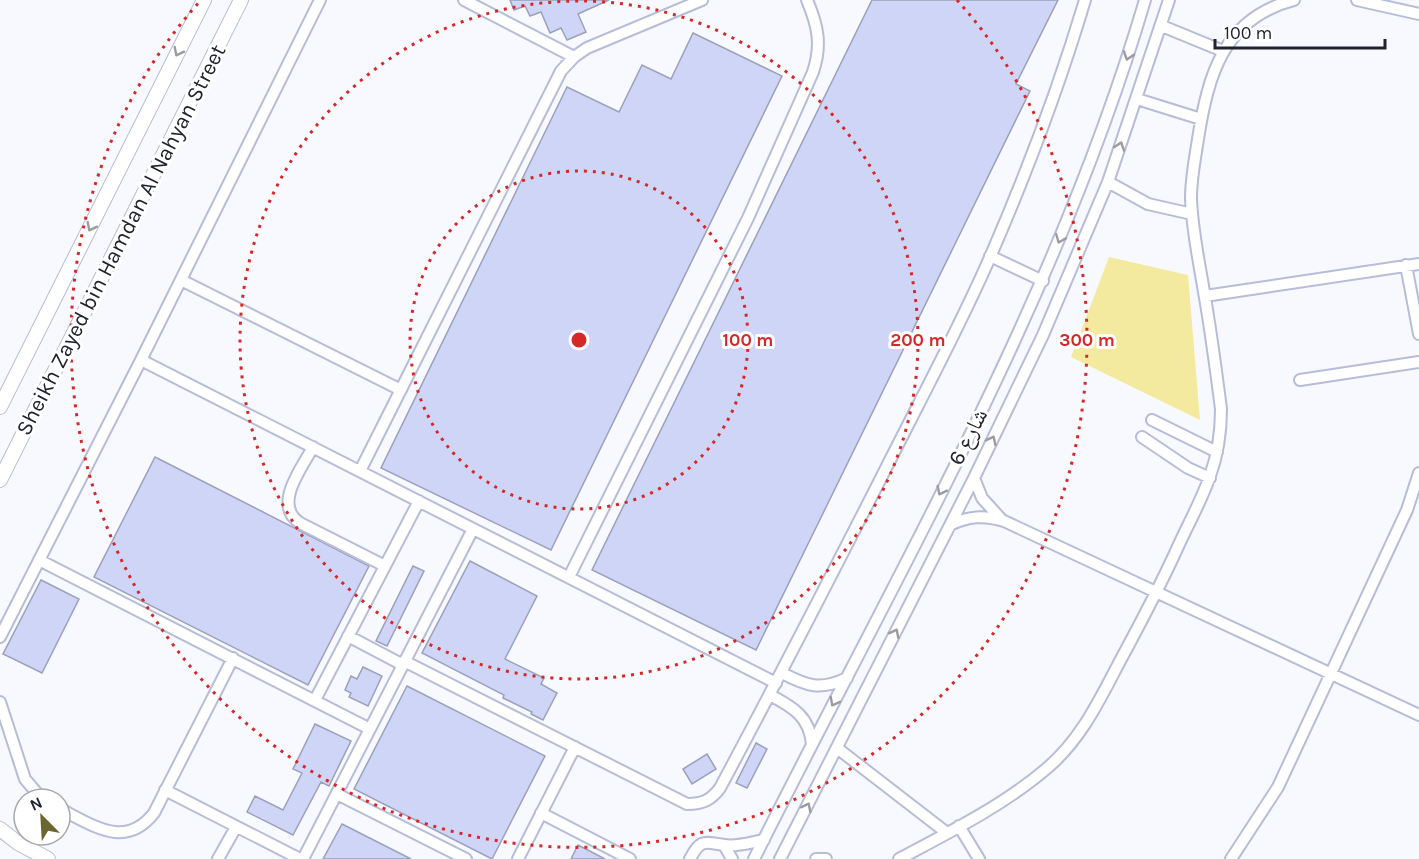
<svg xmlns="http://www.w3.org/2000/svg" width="1419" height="859" viewBox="0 0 1419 859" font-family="Karla,'Noto Naskh Arabic',sans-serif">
  <rect width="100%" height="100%" fill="#f8f9ff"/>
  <path fill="#f3ea9f" d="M 1109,257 L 1188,275 L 1200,420 L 1071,357 Z"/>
  <path fill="#cfd5f6" stroke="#9ba0bb" stroke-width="1.5" d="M 510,0 L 609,0 L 578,14 L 586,32 L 567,40 L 561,28 L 550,33 L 541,12 L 530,16 L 525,6 L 514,10 Z
    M 872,0 L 1058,0 L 1016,84 L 1030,91 L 756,650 L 592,570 Z
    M 693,33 L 782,76 L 551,550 L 381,468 L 567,87 L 619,112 L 642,65 L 671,79 Z
    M 155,457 L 369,566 L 308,685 L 94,577 Z
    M 470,561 L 537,596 L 505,659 L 544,678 L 541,684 L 557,693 L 543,720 L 531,714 L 532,712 L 503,698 L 504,695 L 422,653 Z
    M 413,566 L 424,571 L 387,646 L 376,641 Z
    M 41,580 L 79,599 L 42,673 L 3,654 Z
    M 363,667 L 382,676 L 368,706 L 349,697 L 351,693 L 345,690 L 351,676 L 357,679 Z
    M 407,686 L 545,756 L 492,859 L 354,789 Z
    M 315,724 L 351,741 L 329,786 L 321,782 L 293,835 L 247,812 L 255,796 L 283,810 L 302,773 L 293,769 Z
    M 756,743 L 767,749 L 747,788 L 736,783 Z
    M 707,754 L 716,769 L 692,784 L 683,769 Z
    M 342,824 L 411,859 L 323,859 Z
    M 578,845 L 605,859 L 571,859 Z"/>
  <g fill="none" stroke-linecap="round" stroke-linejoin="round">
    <g stroke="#b7bcd8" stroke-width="14">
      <path id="minor" d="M 464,0 L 574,57
        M 1357,0 L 1419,14
        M 1162,26 L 1223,51
        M 1137,99 L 1201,119
        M 1108,182 L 1148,204 L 1192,214
        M 990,256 L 1043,281
        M 1406,265 L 1419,334
        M 181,280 L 401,390
        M 1205,296 L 1419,264
        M 141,360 L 776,683
        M 1300,380 L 1419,362
        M 1152,420 L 1217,452
        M 1142,437 L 1188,468 L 1210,478
        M 313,447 C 302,468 272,505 300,523 L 385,566
        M 360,471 L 561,71 L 574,57 L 587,48 L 702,0
        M 974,478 L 982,498 L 1001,519
        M 950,525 C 968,516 984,515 1004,521 L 1419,715
        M 39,560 L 370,729
        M 569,577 L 748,218 L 813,72 C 822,45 818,26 807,0
        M 348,636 L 403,665
        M 0,637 L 141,360 L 320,0
        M 404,661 L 687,804 C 703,804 711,800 720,788 C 775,685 828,582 881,478 C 918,404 958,331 991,255 C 1027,172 1059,87 1085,0
        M 782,673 C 807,686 820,691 847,678
        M 770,695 C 793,707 810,717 812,745
        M 315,700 L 419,501
        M 0,702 L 25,779 L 42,799
        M 837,748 L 947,833
        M 165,790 L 300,859
        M 337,794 L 466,859
        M 60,809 C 93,825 125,850 154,813 L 233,658
        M 541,813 L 630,859
        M 959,826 L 979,859
        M 724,845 L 732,859
        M 218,859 L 236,827
        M 303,859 L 473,529
        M 518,859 L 575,747
        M 690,859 C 701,837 706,843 725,845 C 737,847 752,842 764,840
        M 754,859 C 894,578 1056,303 1145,0
        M 780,859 L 974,478 L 1043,335 L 1108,182 L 1169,0
        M 816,859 L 826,859
        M 899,859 C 948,833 1004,805 1046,769 C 1081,740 1100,699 1120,661 C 1140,624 1159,588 1176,551 C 1187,526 1201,502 1210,476 C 1218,454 1221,433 1221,409 C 1216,370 1211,331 1204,292 C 1199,261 1192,230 1191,198 C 1191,178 1195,159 1198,139 C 1208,76 1223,18 1294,0
        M 1231,859 L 1278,787 L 1407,510 L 1419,473"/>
    </g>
    <g stroke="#b7bcd8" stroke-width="16">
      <path id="major" d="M 0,407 L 204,0
        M 0,480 L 241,0
        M 0,829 L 18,843 L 48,859"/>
    </g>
    <use href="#minor" stroke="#fff" stroke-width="10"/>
    <use href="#major" stroke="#fff" stroke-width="14"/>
  </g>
  <defs><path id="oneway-chevron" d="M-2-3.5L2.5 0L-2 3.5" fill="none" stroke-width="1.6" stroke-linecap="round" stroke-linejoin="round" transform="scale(1.5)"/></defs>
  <g stroke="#9b9ca0">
    <use href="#oneway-chevron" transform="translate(178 52) rotate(117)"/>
    <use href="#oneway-chevron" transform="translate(1128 56) rotate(109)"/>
    <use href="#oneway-chevron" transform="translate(1120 146) rotate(-71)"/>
    <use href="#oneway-chevron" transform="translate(91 227) rotate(117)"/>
    <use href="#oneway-chevron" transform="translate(1060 239) rotate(112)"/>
    <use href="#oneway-chevron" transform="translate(992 440) rotate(-64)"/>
    <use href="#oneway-chevron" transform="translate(941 491) rotate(117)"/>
    <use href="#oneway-chevron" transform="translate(895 633) rotate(-63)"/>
    <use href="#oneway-chevron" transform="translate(834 702) rotate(118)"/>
    <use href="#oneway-chevron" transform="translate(807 807) rotate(-63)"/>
  </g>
  <g fill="none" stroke="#d62828" stroke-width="3" stroke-dasharray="3 6">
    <circle cx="579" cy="340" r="169"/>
    <circle cx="579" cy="340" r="339"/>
    <path d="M957 0A508 508 0 1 1 201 0"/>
  </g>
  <g text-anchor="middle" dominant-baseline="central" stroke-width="6" stroke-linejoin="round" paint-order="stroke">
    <g font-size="22" fill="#20222c" stroke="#fff">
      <text transform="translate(121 240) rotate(-63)">Sheikh Zayed bin Hamdan Al Nahyan Street</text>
      <text transform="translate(968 437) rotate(-63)">شارع 6</text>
    </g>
  </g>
  <circle cx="579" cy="340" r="9" fill="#d62828" stroke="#fff" stroke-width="3"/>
  <g font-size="18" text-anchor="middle" font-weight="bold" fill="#d62828" stroke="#fff" stroke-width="6" stroke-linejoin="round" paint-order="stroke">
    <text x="748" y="346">100 m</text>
    <text x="918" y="346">200 m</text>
    <text x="1087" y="346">300 m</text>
  </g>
  <g transform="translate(42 817) rotate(336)"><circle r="28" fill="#ffffff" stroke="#a6a7ab" stroke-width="1.5"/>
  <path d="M0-4.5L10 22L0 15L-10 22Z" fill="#6c6532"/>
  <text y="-9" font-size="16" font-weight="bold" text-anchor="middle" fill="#20222c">N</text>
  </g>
  <path d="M1215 39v9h170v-9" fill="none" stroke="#20222c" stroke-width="3"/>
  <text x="1224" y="39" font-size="18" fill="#20222c" stroke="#ffffff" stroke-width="4.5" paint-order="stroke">100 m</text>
</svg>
